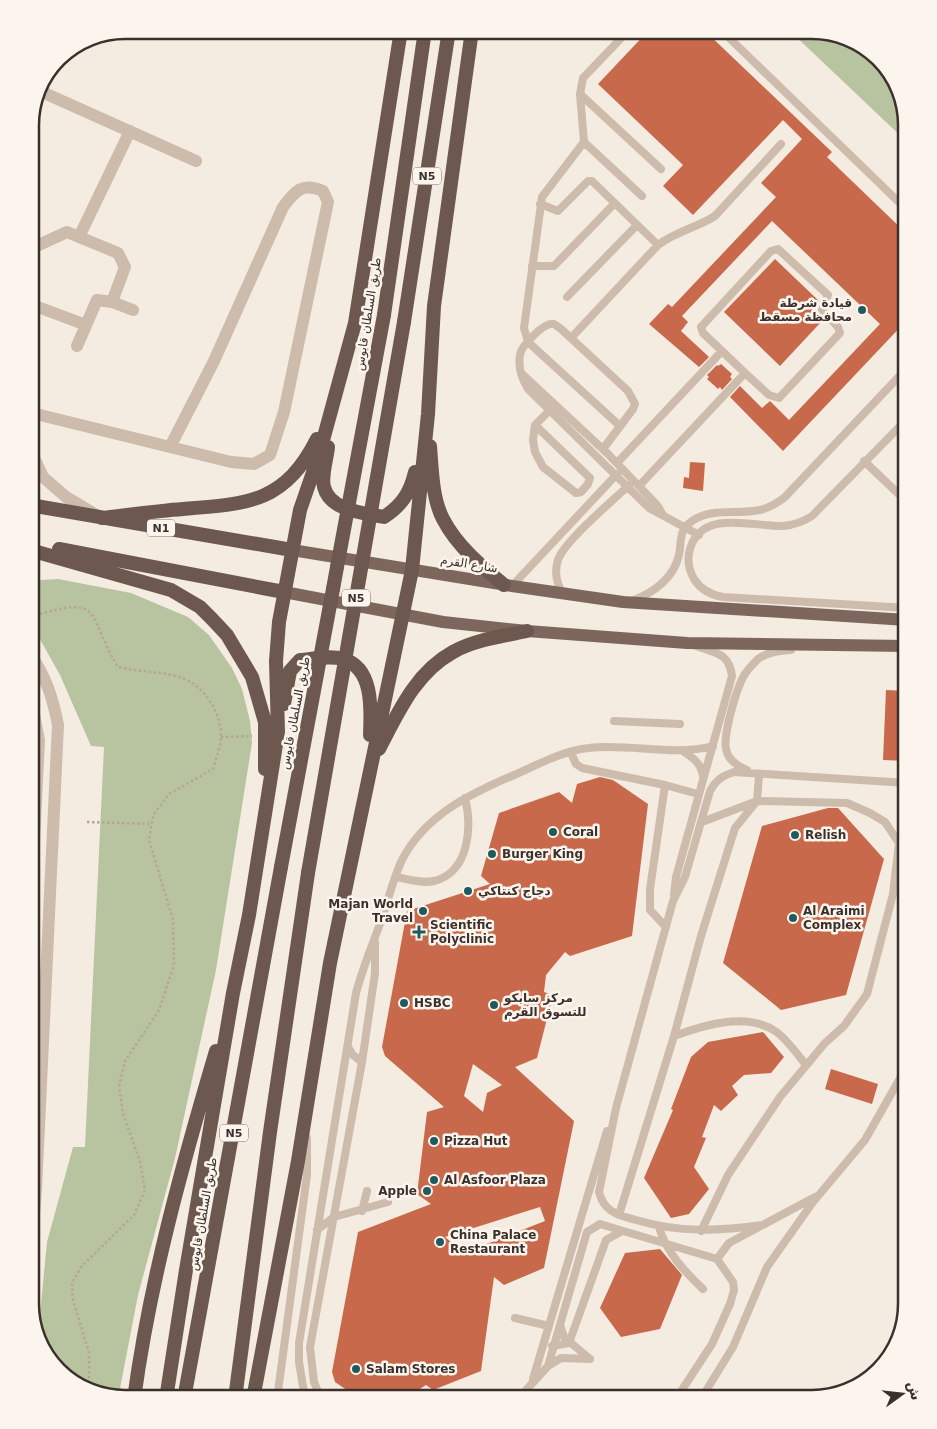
<svg xmlns="http://www.w3.org/2000/svg" width="937" height="1429" viewBox="0 0 937 1429" font-family="'DejaVu Sans',Cairo,sans-serif">
  <rect width="100%" height="100%" fill="#f4ebe1"/>
  <path fill="#b8c4a0" d="M 789,30 L 818,30 L 860,43 L 894,78 L 907,125 L 907,142 Z
    M 30,577 L 41,580 L 58,579 L 131,593 L 188,617 L 209,635 L 232,668 L 242,689 L 250,721 L 252,743 L 216,970 L 175,1158 L 138,1295 L 118,1399 L 72,1383 L 43,1351 L 38,1334 L 47,1242 L 73,1147 L 85,1147 L 104,747 L 91,746 L 60,675 L 33,627 L 34,620 L 30,615 Z"/>
  <path fill="#c8694b" fill-rule="evenodd" d="M 649,30 L 704,30 L 832,152 L 827,157 L 907,234 L 907,320 L 783,451 L 730,397 L 740,386 L 762,408 L 770,401 L 789,420 L 880,324 L 772,221 L 682,316 L 688,322 L 681,331 L 709,357 L 699,367 L 649,324 L 668,304 L 672,307 L 776,197 L 761,183 L 802,139 L 783,120 L 693,215 L 663,186 L 683,165 L 598,84 Z
    M 775,259 L 819,301 L 811,311 L 822,321 L 780,366 L 724,312 Z
    M 721,364 L 732,374 L 730,377 L 732,379 L 722,390 L 720,387 L 718,389 L 707,379 L 709,377 L 707,375 L 717,365 L 718,366 Z
    M 690,462 L 705,463 L 703,491 L 683,488 L 684,477 L 689,478 Z
    M 886,690 L 907,691 L 907,761 L 883,760 Z
    M 600,777 L 613,780 L 648,804 L 632,936 L 570,956 L 565,952 L 546,975 L 544,992 L 553,995 L 537,1058 L 515,1067 L 574,1121 L 544,1268 L 504,1285 L 494,1277 L 481,1371 L 433,1390 L 426,1385 L 404,1399 L 360,1399 L 335,1382 L 332,1372 L 358,1232 L 431,1204 L 417,1194 L 427,1112 L 444,1107 L 385,1056 L 382,1047 L 407,911 L 490,884 L 481,876 L 499,813 L 559,792 L 572,803 L 577,784 ZM 473,1064 L 502,1085 L 487,1093 L 483,1112 L 464,1096 ZM 540,1207 L 545,1221 L 464,1253 L 445,1237 Z
    M 828,808 L 838,808 L 884,859 L 846,995 L 781,1010 L 723,963 L 762,826 Z
    M 763,1032 L 784,1057 L 771,1073 L 744,1075 L 732,1086 L 738,1095 L 721,1111 L 714,1105 L 702,1137 L 706,1138 L 694,1167 L 709,1189 L 689,1214 L 671,1218 L 644,1178 L 673,1110 L 671,1109 L 691,1057 L 708,1042 Z
    M 831,1069 L 878,1084 L 872,1104 L 825,1089 Z
    M 660,1249 L 682,1275 L 660,1329 L 621,1337 L 600,1308 L 625,1253 Z"/>
  <g fill="none" stroke-linecap="round" stroke-linejoin="round">
    <path stroke="#b9a596" stroke-width="2.5" stroke-dasharray="2.5 2.5" stroke-linecap="butt" d="M 30,617 C 107,593 85,614 118,667 C 138,672 159,671 179,677 C 202,683 221,711 221,735 C 221,747 216,758 213,769 L 169,794 L 154,814 L 152,821 L 149,840 L 173,920 L 174,965 L 159,1010 L 125,1061 L 119,1086 L 123,1113 L 140,1162 L 145,1190 L 134,1215 L 82,1266 L 72,1283 L 73,1300 L 89,1353 L 89,1379 L 86,1388
      M 221,737 L 252,736
      M 87,822 L 151,824"/>
    <path stroke="#cdbbac" stroke-width="8" d="M 721,30 L 907,210
      M 580,94 L 661,169
      M 584,142 L 642,196
      M 540,204 L 558,211 L 588,181 L 592,181 L 658,245 L 571,338
      M 658,245 C 677,231 696,228 715,216 L 781,144
      M 532,266 L 554,266 L 615,203
      M 567,297 L 637,225
      M 722,351 L 703,333 L 701,327 L 771,251 L 778,249 L 828,295 L 822,310 L 838,327 L 840,333 L 779,398 L 769,395 L 745,373
      M 522,374 L 608,454 L 657,505 L 663,515
      M 535,425 L 590,478 L 588,484 L 581,492 L 576,493 L 543,467 L 535,452 L 533,440 L 535,425 L 555,405
      M 620,426 L 528,342 L 524,328 L 542,197 L 584,142 L 580,94 L 583,78 L 629,30
      M 603,449 L 633,409 L 635,404 L 628,391 L 560,328 C 558,327 556,325 554,324 C 544,322 521,346 520,355 C 518,366 522,379 528,389 L 649,508 L 699,535
      M 864,461 L 907,502
      M 617,463 L 722,351 L 745,373 L 639,486
      M 512,586 L 617,474
      M 563,594 C 557,584 554,572 558,560 C 564,541 614,500 630,484
      M 634,600 C 655,592 674,577 679,555 C 682,541 678,531 692,521 C 712,507 737,515 760,510 C 769,508 777,503 784,498 L 907,368
      M 907,608 L 723,597 C 711,595 701,590 694,579 C 689,570 687,559 690,549 C 702,508 753,527 783,526 C 794,525 803,522 812,516 L 907,419
      M 614,721 L 680,724
      M 683,751 C 693,758 701,763 703,776
      M 571,753 L 576,764 L 582,768 L 665,785
      M 747,770 C 737,766 728,760 726,749 C 723,734 737,686 745,674 C 748,669 754,663 758,659 C 767,652 780,651 791,650
      M 396,877 C 408,879 422,884 434,881 C 470,872 472,826 465,798
      M 674,895 L 676,877 L 732,676 C 729,653 716,653 696,646
      M 666,927 L 650,910 L 650,889 L 665,785 L 698,794
      M 674,1036 C 704,1025 746,1012 775,1031 C 787,1039 797,1054 806,1065
      M 348,1047 L 353,1055 L 362,1062
      M 362,1211 L 367,1191
      M 619,1215 L 674,1036 L 701,936 L 735,828 L 757,801 L 759,775
      M 763,1225 C 719,1231 679,1233 636,1220 C 618,1215 604,1212 599,1192 L 616,1108 L 673,901 L 685,877 L 710,791 C 716,780 722,776 734,772 L 907,783
      M 659,1227 C 666,1252 685,1272 703,1289
      M 317,1230 L 334,1217 L 388,1202
      M 701,1231 L 728,1175 L 780,1097 L 825,1043 L 844,1026 L 867,994 L 893,894 L 899,843 L 885,822 L 870,813 L 847,803 L 757,801 L 702,822
      M 717,1259 L 729,1243 L 815,1197
      M 515,1318 L 549,1326
      M 560,1325 L 564,1337 L 590,1359
      M 552,1346 L 569,1343 L 606,1240 L 622,1231
      M 548,1366 L 561,1358 L 590,1359
      M 533,1379 L 607,1131
      M 277,1399 L 307,1175 L 307,1138
      M 305,1399 L 299,1362 L 299,1343 L 356,993 C 363,967 372,946 381,921 C 388,901 393,879 402,860 C 425,815 470,794 514,775 C 537,765 564,750 589,748 C 630,743 672,757 713,746
      M 321,1399 L 314,1382 L 310,1347 L 362,1062 L 375,973 L 375,942
      M 518,1399 L 548,1366 L 587,1232 L 600,1224 L 717,1259 L 733,1282 L 734,1290 L 730,1304 L 712,1344 L 676,1399
      M 701,1399 L 733,1347 L 767,1267 L 813,1202 L 865,1140 L 907,1066"/>
    <path stroke="#cdbbac" stroke-width="12" d="M 51,72 L 58,57
      M 42,92 L 196,161
      M 79,237 L 130,131
      M 30,249 L 67,232 L 118,253 L 125,267 L 112,302
      M 30,304 L 86,325
      M 77,346 L 97,300 L 112,302 L 133,310
      M 30,412 L 36,414 L 231,462 L 254,464 L 270,455 L 284,412 L 328,202 L 323,191 C 302,182 295,191 283,207 L 214,361 L 170,447
      M 30,449 L 43,477 L 66,497 L 98,516"/>
    <path stroke="#cdbbac" stroke-width="12" d="M 30,921 L 39,740 L 30,695
      M 30,1263 L 36,1189 L 58,725 C 53,699 46,676 30,654"/>
    <path stroke="#7d675c" stroke-width="12" d="M 292,550 L 512,586 L 623,602 L 907,620
      M 284,592 L 443,622 L 527,631 L 687,643 L 907,646"/>
    <path stroke="#6c584f" stroke-width="14" d="M 384,315 L 425,30
      M 404,322 L 449,30
      M 430,446 C 432,469 432,498 443,519 C 457,546 481,566 504,585
      M 328,447 C 327,459 321,476 324,487 C 330,511 364,513 384,517 C 402,505 410,493 415,472
      M 30,505 L 292,550
      M 102,518 C 129,515 156,511 183,509 C 247,504 285,503 317,439
      M 59,549 L 284,592
      M 30,550 L 171,590 L 200,607 L 212,619 L 227,635 L 252,677 L 265,722 L 265,769
      M 333,589 L 337,567
      M 284,704 L 290,671 L 300,660 C 313,659 330,655 343,659 C 374,668 371,710 370,735
      M 379,749 C 398,713 415,673 453,652 C 474,640 503,636 527,631
      M 134,1399 C 150,1280 182,1166 216,1051
      M 166,1399 L 186,1270 L 233,993 L 249,915 L 278,732 L 276,661 L 279,622 L 300,510 L 319,455 L 355,323 L 401,30
      M 184,1399 L 281,867
      M 235,1399 L 270,1132 L 308,873
      M 253,1399 L 298,1161 L 330,963 L 412,570 L 428,414 L 434,306 L 472,30"/>
    <path stroke="#6c584f" stroke-width="14" d="M 337,567 L 384,315
      M 281,867 L 333,589
      M 308,873 L 404,322"/>
  </g>
  <g fill="#1f5a5e" stroke="#fbf5ee" stroke-width="2">
    <circle cx="862" cy="310" r="5"/>
    <circle cx="553" cy="832" r="5"/>
    <circle cx="795" cy="835" r="5"/>
    <circle cx="492" cy="854" r="5"/>
    <circle cx="468" cy="891" r="5"/>
    <circle cx="423" cy="911" r="5"/>
    <circle cx="793" cy="918" r="5"/>
    <path d="M416.5 924.5h5v5h5v5h-5v5h-5v-5h-5v-5h5z"/>
    <circle cx="404" cy="1003" r="5"/>
    <circle cx="494" cy="1005" r="5"/>
    <circle cx="434" cy="1141" r="5"/>
    <circle cx="434" cy="1180" r="5"/>
    <circle cx="427" cy="1191" r="5"/>
    <circle cx="440" cy="1242" r="5"/>
    <circle cx="356" cy="1369" r="5"/>
  </g>
  <g text-anchor="middle" dominant-baseline="central" stroke-width="5" stroke-linejoin="round" paint-order="stroke">
    <g fill="#fbf5ee" stroke="#756b66" stroke-width="1">
      <rect x="413" y="167.5" width="28" height="17" rx="4"/>
      <rect x="147" y="519.5" width="28" height="17" rx="4"/>
      <rect x="342" y="589.5" width="28" height="17" rx="4"/>
      <rect x="220" y="1124.5" width="28" height="17" rx="4"/>
    </g>
    <g font-size="11" font-weight="bold" fill="#3b302b">
      <text x="427" y="176">N5</text>
      <text x="161" y="528">N1</text>
      <text x="356" y="598">N5</text>
      <text x="234" y="1133">N5</text>
    </g>
    <g font-size="12" font-weight="bold" fill="#3b302b" stroke="#fbf5ee" text-anchor="start">
      <text x="852" y="303" text-anchor="end">قيادة شرطة<tspan x="852" dy="14">محافظة مسقط</tspan></text>
      <text x="563" y="832">Coral</text>
      <text x="805" y="835">Relish</text>
      <text x="502" y="854">Burger King</text>
      <text x="478" y="891">دجاج كنتاكي</text>
      <text x="413" y="904" text-anchor="end">Majan World<tspan x="413" dy="14">Travel</tspan></text>
      <text x="803" y="911">Al Araimi<tspan x="803" dy="14">Complex</tspan></text>
      <text x="430" y="925">Scientific<tspan x="430" dy="14">Polyclinic</tspan></text>
      <text x="504" y="998">مركز سابكو<tspan x="504" dy="14">للتسوق القرم</tspan></text>
      <text x="414" y="1003">HSBC</text>
      <text x="444" y="1141">Pizza Hut</text>
      <text x="444" y="1180">Al Asfoor Plaza</text>
      <text x="417" y="1191" text-anchor="end">Apple</text>
      <text x="450" y="1235">China Palace<tspan x="450" dy="14">Restaurant</tspan></text>
      <text x="366" y="1369">Salam Stores</text>
    </g>
    <g font-size="12" fill="#3b302b" stroke="#fbf5ee">
      <text transform="translate(368 314) rotate(-81)">طريق السلطان قابوس</text>
      <text transform="translate(469 564) rotate(9)">شارع القرم</text>
      <text transform="translate(295 713) rotate(-79)">طريق السلطان قابوس</text>
      <text transform="translate(203 1214) rotate(-80)">طريق السلطان قابوس</text>
    </g>
  </g>
  <path d="M0 0H937V1429H0ZM125 39H812A86 86 0 0 1 898 125V1304A86 86 0 0 1 812 1390H125A86 86 0 0 1 39 1304V125A86 86 0 0 1 125 39Z" fill="#fbf5ee" fill-rule="evenodd"/>
  <path fill="none" stroke="#3b302b" stroke-width="2.5" d="M125 39H812A86 86 0 0 1 898 125V1304A86 86 0 0 1 812 1390H125A86 86 0 0 1 39 1304V125A86 86 0 0 1 125 39Z"/>
  <g transform="translate(902 1394) rotate(75)" stroke="#fbf5ee" stroke-width="4" paint-order="stroke">
  <path d="M0-4L9 19L0 12L-9 19Z" fill="#3b302b"/>
  <text y="-8" font-size="14" font-weight="bold" text-anchor="middle" fill="#3b302b">ش</text>
  </g>
</svg>
